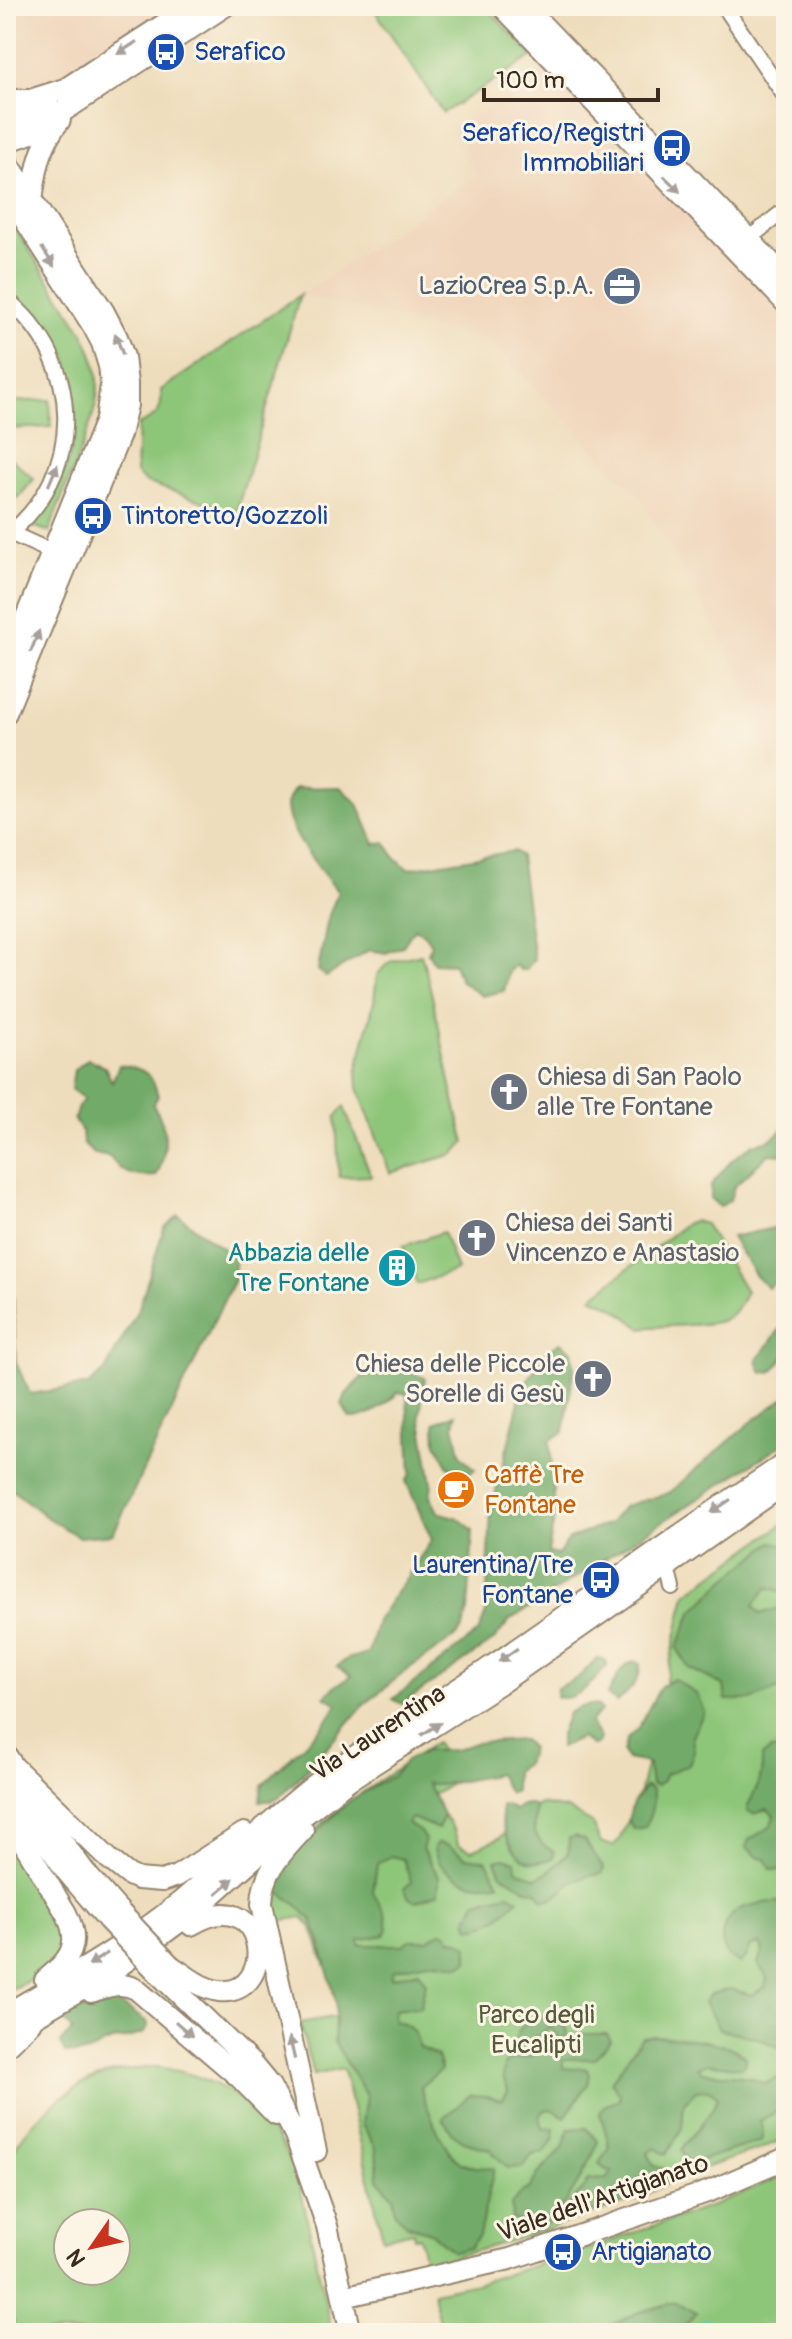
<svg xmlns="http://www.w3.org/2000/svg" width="792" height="2339" viewBox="0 0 792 2339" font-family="Pangolin,sans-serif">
  <rect width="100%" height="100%" fill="#fcf5e5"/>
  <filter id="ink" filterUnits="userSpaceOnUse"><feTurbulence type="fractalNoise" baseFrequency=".0125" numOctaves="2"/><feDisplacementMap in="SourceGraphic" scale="16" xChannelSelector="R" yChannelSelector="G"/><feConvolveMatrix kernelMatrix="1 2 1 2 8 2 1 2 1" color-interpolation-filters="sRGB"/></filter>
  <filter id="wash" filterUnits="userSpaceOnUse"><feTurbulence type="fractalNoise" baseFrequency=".006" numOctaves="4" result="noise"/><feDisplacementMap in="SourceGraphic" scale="32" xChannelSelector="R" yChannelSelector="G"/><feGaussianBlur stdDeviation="1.8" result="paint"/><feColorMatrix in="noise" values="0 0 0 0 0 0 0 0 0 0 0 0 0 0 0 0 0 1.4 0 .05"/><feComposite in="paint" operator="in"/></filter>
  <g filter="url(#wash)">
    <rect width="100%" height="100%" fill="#eeddbc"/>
    <path fill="#f0d6bc" d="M 6,6 L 175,6 L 70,76 L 34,92 L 6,91 Z
      M 545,71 L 676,200 L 703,230 L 701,233 L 714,247 L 717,245 L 786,317 L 786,815 L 739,669 L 642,500 L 489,340 L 300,295 L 476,175 L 452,131 Z"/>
    <path fill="#8ec679" stroke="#64784c" stroke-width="2" fill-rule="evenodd" d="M 372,6 L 485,6 L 533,56 L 443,113 Z
      M 6,214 L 80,328 C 110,378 97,407 78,457 C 68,482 58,507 49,532 L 31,525 C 99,450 84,351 6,291 Z
      M 300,295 L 236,513 L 145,482 L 136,473 L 138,425 C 157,416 163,413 161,390 Z
      M 50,400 L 51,427 L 6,429 L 6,402 Z
      M 6,454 L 34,479 L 18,498 L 6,488 Z
      M 421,954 C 440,1015 446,1080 465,1142 L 454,1154 L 390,1173 L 358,1088 L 357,1070 L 374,1002 L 377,975 L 386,965 L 392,961 Z
      M 344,1107 L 371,1176 L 339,1177 L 336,1117 Z
      M 695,1221 L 705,1224 L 746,1291 C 741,1302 735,1315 723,1320 C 706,1327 662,1325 641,1328 L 615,1308 L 592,1297 L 687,1223 Z
      M 443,1232 L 457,1270 L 417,1284 L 403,1246 Z
      M 786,1522 L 786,2138 L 760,2149 L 698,2170 L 608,2208 L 529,2236 L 428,2264 L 425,2262 L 419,2236 L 414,2237 L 413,2231 L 383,2238 L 343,2069 L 313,2075 L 300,2023 L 344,2015 L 311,1926 L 303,1917 L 280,1921 L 273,1918 L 272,1884 L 299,1844 L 340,1808 L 436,1742 L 462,1777 L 430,1797 C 439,1812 457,1828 458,1845 L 471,1850 C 504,1839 515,1827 540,1804 L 567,1809 L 592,1823 L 600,1842 L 613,1846 L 619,1840 L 638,1800 L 686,1594 Z
      M 6,1843 C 22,1873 85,1937 49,1967 C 37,1978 20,1984 6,1992 Z
      M 157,2067 C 228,2077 278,2117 300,2186 L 332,2333 L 16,2333 L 6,2287 L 6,2167 C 22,2125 64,2089 106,2074 C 122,2069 140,2069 157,2067 ZM 68,2223 L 116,2223 L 116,2271 L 68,2271 Z
      M 786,2174 L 786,2333 L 415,2333 L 413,2329 L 439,2323 L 433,2292 L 481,2282 L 562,2257 L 715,2205 Z"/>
    <path fill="#72ab69" stroke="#566a44" stroke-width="2" d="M 340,787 L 358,804 L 375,844 L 385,842 L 395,857 L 408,869 L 514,851 L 520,856 L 534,959 L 526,970 L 520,970 L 515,965 L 509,971 L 504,991 L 482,996 L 461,981 L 454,964 L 434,963 L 428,953 L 431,944 L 424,934 L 414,929 L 403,946 L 386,953 L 369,950 L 326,977 L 318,970 L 328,918 L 338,892 C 322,871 286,832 287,804 C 288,799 292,793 295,788 Z
      M 88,1059 L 105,1067 L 112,1082 L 119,1065 C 142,1068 152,1071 158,1096 L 153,1105 C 169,1127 168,1153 156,1176 C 136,1178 121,1174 110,1157 L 94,1154 L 83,1144 L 82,1131 L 74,1120 L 78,1107 L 84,1099 L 71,1089 L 74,1070 Z
      M 786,1127 L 786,1155 L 769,1154 L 734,1187 L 730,1200 L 720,1207 L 711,1199 L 711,1185 L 732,1160 L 752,1145 L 770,1140 Z
      M 786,1192 L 786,1274 L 768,1288 L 756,1276 L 731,1237 L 779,1227 L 780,1203 Z
      M 178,1215 L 234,1257 L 235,1277 L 113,1534 L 79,1537 L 49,1519 L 6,1485 L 6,1286 L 13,1294 L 16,1363 L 30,1394 L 88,1385 L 105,1371 L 139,1308 L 164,1228 Z
      M 786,1315 L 786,1355 L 773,1371 L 762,1373 L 757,1361 L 782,1326 Z
      M 560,1342 L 572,1351 L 574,1369 L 564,1432 L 550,1440 L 555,1513 L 548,1553 L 558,1555 L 569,1539 L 610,1523 L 624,1506 L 669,1493 L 750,1423 L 786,1397 L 786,1442 L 510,1620 L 493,1641 L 402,1704 L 393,1699 L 478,1633 L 486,1613 L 491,1512 L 522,1390 L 545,1353 Z
      M 387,1369 L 403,1370 L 425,1378 L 420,1415 L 432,1483 L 430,1496 L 438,1512 L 458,1518 L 473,1530 L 468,1611 L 463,1628 L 456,1637 L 411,1667 L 365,1704 L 305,1772 L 279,1797 L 271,1801 L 260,1801 L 262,1785 L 322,1727 L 338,1704 L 325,1696 L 338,1684 L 352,1676 L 337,1667 L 347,1659 L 368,1653 L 377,1621 L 432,1540 L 406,1481 L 411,1474 L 407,1394 L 398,1392 C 387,1405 367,1419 350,1418 L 342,1405 L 346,1394 L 368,1371 Z
      M 456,1414 L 454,1425 L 461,1456 L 475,1469 L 470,1473 L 449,1467 L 436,1443 L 435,1423 Z
      M 772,1542 L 785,1545 L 786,1596 L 775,1589 L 767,1588 L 754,1605 L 760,1614 L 786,1606 L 786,1686 L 751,1700 L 726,1700 L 724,1686 L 689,1668 L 677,1648 L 693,1611 L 724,1581 Z
      M 597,1658 L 606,1660 L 607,1666 C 596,1680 575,1703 556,1697 L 557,1688 L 578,1678 Z
      M 635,1661 L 640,1664 C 641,1682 629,1691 617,1702 L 607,1695 C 616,1682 618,1667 635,1661 Z
      M 674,1679 C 683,1684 688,1690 697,1694 L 704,1712 L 692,1737 L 694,1751 L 689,1764 L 666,1774 L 662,1782 L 657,1786 L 651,1785 L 648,1765 L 643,1762 L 627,1759 L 623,1752 L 627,1739 L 638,1728 L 661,1686 Z
      M 591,1705 L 598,1706 L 601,1711 L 590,1722 L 600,1738 L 598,1743 L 592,1746 L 581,1738 L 560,1748 L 560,1735 L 568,1713 L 580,1707 Z
      M 523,1740 L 531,1748 L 526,1764 L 515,1770 L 515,1791 L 509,1793 L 498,1774 L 440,1785 L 427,1783 L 444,1816 L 438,1829 L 412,1818 L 407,1823 L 420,1832 L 425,1840 L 422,1849 L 439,1877 L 438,1893 L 416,1902 L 409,1898 L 404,1889 L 411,1882 L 403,1859 L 391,1856 L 377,1864 L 373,1892 L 385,1913 L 388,1929 L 384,1935 L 359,1940 L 359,1945 L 403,1945 L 409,1940 L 428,1940 L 440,1932 L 446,1933 L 451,1940 L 459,1941 L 468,1946 L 468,1961 L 460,1966 C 430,1958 422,1963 393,1970 L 391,1978 L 418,1971 L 426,1983 L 420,2007 L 394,2010 L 393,2020 C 409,2025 416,2030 419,2047 L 437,2056 L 441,2070 L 420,2087 C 427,2106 444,2155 463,2164 C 471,2168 484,2167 494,2169 L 479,2235 L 469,2248 L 453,2252 L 430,2232 L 408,2225 L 395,2213 L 393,2197 L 378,2179 L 376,2148 L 362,2124 L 366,2096 L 334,2041 L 336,2002 L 319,1939 L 312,1920 L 296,1904 L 278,1891 L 277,1880 L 298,1850 L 350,1800 L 393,1776 L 408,1759 L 426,1751 L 455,1750 L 475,1743 Z
      M 779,1749 L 786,1756 L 786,1871 L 771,1869 L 766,1859 L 758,1857 L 746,1847 L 749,1840 L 770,1827 L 774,1816 L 767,1809 L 755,1814 L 748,1812 L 747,1807 C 757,1789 763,1778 762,1757 L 770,1750 Z
      M 646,1786 L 652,1790 C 655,1802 651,1815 645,1827 L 634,1829 L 628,1820 L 633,1803 Z
      M 529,1804 L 536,1807 L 534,1832 L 542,1844 L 554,1852 L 553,1858 C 545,1861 536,1864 528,1861 C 509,1853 500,1825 501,1806 L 506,1805 L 515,1810 L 521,1805 Z
      M 575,1836 L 584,1840 L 604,1869 L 601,1874 C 592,1876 581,1876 573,1882 C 562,1889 558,1899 543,1900 L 536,1891 L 527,1889 L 501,1874 L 496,1860 L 504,1858 L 515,1861 L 517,1870 L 536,1878 L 550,1871 L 568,1853 L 569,1838 Z
      M 438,1843 L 447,1845 L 466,1857 L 486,1860 L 499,1883 C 493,1883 486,1885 480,1884 C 460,1882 435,1868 434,1847 Z
      M 508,1894 L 519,1899 C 507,1911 488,1929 470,1927 L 467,1919 L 477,1901 Z
      M 778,1902 L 786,1913 L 786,2050 L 757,2038 L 719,2029 L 704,2002 L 710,1994 L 731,1989 L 751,1995 L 765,1987 L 767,1978 L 758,1963 L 763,1950 L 760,1944 L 751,1946 L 746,1957 L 740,1964 C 723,1955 717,1939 727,1922 C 729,1919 732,1914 735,1912 C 747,1904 764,1903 778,1902 Z
      M 109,1996 L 147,2022 L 148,2027 L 144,2033 C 133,2038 119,2038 107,2043 C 91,2050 84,2057 65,2053 L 60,2043 L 72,2031 L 63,2018 L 96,1998 Z
      M 546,2015 L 566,2027 L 568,2033 L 561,2042 L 558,2035 L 550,2028 L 523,2046 L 516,2044 C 515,2025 530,2020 546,2015 Z
      M 582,2034 L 607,2034 L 611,2041 L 594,2059 L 563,2059 L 563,2068 L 574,2069 L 585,2068 L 590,2073 L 588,2084 L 565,2117 L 551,2109 L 545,2110 L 540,2116 L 543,2129 L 554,2128 L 554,2139 L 544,2153 L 532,2155 L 523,2167 L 508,2168 L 489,2149 L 467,2143 L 452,2133 L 443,2118 L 470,2095 L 487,2096 L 502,2100 L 508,2091 L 503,2076 L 504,2064 L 509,2060 L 530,2057 L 543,2044 L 560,2047 Z
      M 655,2036 C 679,2038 729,2040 746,2057 L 746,2063 L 742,2068 L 708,2063 L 697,2067 L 702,2072 L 750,2077 L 764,2084 L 786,2075 L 786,2109 L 781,2109 L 760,2121 L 763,2132 L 761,2141 L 695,2162 L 686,2161 L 681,2150 L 712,2110 L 718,2097 L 709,2090 L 696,2091 L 684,2103 L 682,2128 L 666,2155 L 655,2148 L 648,2152 L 654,2166 L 673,2171 L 675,2178 L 636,2200 L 569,2219 L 557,2218 L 584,2188 L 588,2180 L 607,2179 L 612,2172 L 604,2169 L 599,2163 L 610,2148 L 600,2113 L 604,2106 L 619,2100 L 620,2094 L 611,2082 L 642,2037 Z
      M 586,2128 L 598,2141 C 593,2160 561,2215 545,2226 C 540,2229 533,2231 528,2234 L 520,2223 L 512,2219 L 511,2205 L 522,2192 L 530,2188 L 538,2174 L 563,2148 L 569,2129 Z
      M 675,2302 L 697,2313 L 678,2333 L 594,2333 L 637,2313 Z"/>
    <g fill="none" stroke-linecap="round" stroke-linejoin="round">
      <path stroke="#63c5e1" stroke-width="3" d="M 687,2333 L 706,2320"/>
    </g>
  </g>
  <g filter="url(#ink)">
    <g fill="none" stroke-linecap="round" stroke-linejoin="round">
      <g stroke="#94846d" stroke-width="18">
        <path id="street" d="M 724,6 L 786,98
          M 742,244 L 786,209
          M 6,299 C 84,360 86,475 6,536
          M 10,533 L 61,556
          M 663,1562 L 669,1572 L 673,1588"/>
      </g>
      <g stroke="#94846d" stroke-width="24">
        <path id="secondary" d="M 502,6 L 786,303
          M 524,6 L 786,278
          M 6,100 L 30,100 L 65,89 L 192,6
          M 6,130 L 15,121 L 48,100
          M 6,142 L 28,134 L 225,6
          M 6,160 L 104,312 L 117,337 L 124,357 L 127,384 L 127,405 L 120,435 L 6,713
          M 6,191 L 93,326 L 102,343 L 109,366 L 111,385 L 106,420 L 6,666
          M 32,201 C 36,170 40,144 60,120
          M 6,1755 L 55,1832 L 88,1876 L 119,1911
          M 14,1767 L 109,1859 L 129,1875 L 138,1879 L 162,1881 L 177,1876 L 244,1833
          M 6,1785 L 67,1872 L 108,1920
          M 6,1814 L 66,1913 C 82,1945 70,1960 45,1980
          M 303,1830 C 282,1852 262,1873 262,1904 L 316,2151
          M 170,1965 C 185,1975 201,1989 219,1991 C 279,1998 268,1878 191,1925
          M 160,1975 L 251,2063 L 270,2086 L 279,2103 L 295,2135 L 327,2226 L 351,2333
          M 91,1992 C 107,1987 119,1981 136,1989 L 240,2078 L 276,2115
          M 6,2014 C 65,1980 126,1946 179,1903 C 227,1863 271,1818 321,1780 C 376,1740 436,1705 492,1666 C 591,1599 686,1528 786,1463
          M 16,2028 L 118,1967 L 194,1911 L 290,1826 L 350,1779 L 502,1682 L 786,1483
          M 343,2297 L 510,2259 L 710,2191 L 786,2158"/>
      </g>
      <g stroke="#94846d" stroke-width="30">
        <path id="highway" d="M 6,2042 L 28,2021"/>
      </g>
      <use href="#street" stroke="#fff" stroke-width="14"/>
      <use href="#secondary" stroke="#fff" stroke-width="20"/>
      <use href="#highway" stroke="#fff" stroke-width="26"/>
      <g stroke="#94846d" stroke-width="24" stroke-linecap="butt">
        <path id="secondary-bridge" d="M 119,1911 L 170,1965
          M 108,1920 L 160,1975"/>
      </g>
      <use href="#secondary-bridge" stroke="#fff" stroke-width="20"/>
    </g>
    <defs><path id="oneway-solid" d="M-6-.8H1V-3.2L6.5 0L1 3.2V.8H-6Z" transform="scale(2)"/></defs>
    <g fill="#a79f9a">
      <use href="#oneway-solid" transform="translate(127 48) rotate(147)"/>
      <use href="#oneway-solid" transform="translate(672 184) rotate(45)"/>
      <use href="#oneway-solid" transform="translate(48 257) rotate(57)"/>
      <use href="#oneway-solid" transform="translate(119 344) rotate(-110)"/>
      <use href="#oneway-solid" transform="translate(53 475) rotate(-67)"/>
      <use href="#oneway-solid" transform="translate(35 641) rotate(-68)"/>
      <use href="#oneway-solid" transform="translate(721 1506) rotate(146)"/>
      <use href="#oneway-solid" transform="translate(508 1655) rotate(145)"/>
      <use href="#oneway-solid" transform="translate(431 1729) rotate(-32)"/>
      <use href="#oneway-solid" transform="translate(225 1886) rotate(-41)"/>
      <use href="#oneway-solid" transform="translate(98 1959) rotate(148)"/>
      <use href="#oneway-solid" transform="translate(184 2029) rotate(41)"/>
      <use href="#oneway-solid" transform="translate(292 2048) rotate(-103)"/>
    </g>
  </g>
  <defs>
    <g id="bus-disc" transform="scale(2)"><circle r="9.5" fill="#1a4fb4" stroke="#fcf5e5"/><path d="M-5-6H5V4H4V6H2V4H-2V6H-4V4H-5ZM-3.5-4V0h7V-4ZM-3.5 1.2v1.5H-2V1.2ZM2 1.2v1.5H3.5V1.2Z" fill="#fff"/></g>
    <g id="office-disc" transform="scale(2)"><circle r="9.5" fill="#5c6f8a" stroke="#fcf5e5"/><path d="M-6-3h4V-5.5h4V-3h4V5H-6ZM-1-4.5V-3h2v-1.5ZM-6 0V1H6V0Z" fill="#fff"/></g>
    <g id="church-disc" transform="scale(2)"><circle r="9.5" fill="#6b7280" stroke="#fcf5e5"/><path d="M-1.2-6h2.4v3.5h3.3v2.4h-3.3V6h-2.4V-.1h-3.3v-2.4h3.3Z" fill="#fff"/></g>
    <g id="building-disc" transform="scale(2)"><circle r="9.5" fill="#0f9aa8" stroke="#fcf5e5"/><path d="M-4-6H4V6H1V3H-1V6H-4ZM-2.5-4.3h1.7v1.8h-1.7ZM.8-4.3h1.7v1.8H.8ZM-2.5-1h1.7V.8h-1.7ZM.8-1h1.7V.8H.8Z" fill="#fff"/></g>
    <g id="cafe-disc" transform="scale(2)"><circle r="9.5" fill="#e8710a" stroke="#fcf5e5"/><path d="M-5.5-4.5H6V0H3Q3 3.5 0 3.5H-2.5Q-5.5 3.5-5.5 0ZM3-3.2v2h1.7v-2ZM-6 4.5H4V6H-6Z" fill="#fff"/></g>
  </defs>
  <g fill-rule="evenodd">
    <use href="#bus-disc" x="166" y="52"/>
    <use href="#bus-disc" x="672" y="148"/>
    <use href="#office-disc" x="622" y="286"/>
    <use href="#bus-disc" x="93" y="516"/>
    <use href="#church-disc" x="509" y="1092"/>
    <use href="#church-disc" x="477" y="1238"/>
    <use href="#building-disc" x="397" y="1268"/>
    <use href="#church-disc" x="593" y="1379"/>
    <use href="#cafe-disc" x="456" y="1490"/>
    <use href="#bus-disc" x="601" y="1580"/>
    <use href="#bus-disc" x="563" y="2252"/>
  </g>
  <g text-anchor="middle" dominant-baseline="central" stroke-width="6" stroke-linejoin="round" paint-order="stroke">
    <g font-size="26" fill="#164399" stroke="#fcf5e5" text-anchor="start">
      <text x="194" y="52">Serafico</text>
      <text x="644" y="133" text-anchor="end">Serafico/Registri<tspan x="644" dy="30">Immobiliari</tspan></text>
      <text x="121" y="516">Tintoretto/Gozzoli</text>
      <text x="573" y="1565" text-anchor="end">Laurentina/Tre<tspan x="573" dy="30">Fontane</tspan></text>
      <text x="591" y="2252">Artigianato</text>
    </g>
    <g font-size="26" fill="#4e5e75" stroke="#fcf5e5" text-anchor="end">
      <text x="594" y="286">LazioCrea S.p.A.</text>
    </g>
    <g font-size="26" fill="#5b616d" stroke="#fcf5e5" text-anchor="start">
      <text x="537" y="1077">Chiesa di San Paolo<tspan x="537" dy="30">alle Tre Fontane</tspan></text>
      <text x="505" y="1223">Chiesa dei Santi<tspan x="505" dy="30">Vincenzo e Anastasio</tspan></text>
      <text x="565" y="1364" text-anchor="end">Chiesa delle Piccole<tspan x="565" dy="30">Sorelle di Gesù</tspan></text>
    </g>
    <g font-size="26" fill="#0d838f" stroke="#fcf5e5" text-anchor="end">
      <text x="369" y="1253">Abbazia delle<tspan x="369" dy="30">Tre Fontane</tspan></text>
    </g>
    <g font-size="26" fill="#c56008" stroke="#fcf5e5" text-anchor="start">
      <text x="484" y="1475">Caffè Tre<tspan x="484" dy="30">Fontane</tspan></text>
    </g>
    <g font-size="26" fill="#3b2a1e" stroke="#fcf5e5">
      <text transform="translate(378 1733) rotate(-33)">Via Laurentina</text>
      <text transform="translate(603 2198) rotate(-19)">Viale dell'Artigianato</text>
    </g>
    <g font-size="26" fill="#545939" stroke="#fcf5e5">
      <text x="536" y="2015">Parco degli<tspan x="536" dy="30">Eucalipti</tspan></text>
    </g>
  </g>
  <rect width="792" height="2339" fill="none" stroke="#fcf5e5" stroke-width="32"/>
  <g transform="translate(92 2247) rotate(236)"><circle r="38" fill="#fcf5e5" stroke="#afa495" stroke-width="2"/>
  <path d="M0-6L14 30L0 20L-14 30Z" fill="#c8321e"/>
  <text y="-12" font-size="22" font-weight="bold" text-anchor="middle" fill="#3b2a1e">N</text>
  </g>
  <path d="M484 88v12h174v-12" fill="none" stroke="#3b2a1e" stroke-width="4"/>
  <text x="496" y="88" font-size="24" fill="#3b2a1e" stroke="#fcf5e5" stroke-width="6" paint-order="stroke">100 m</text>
</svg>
